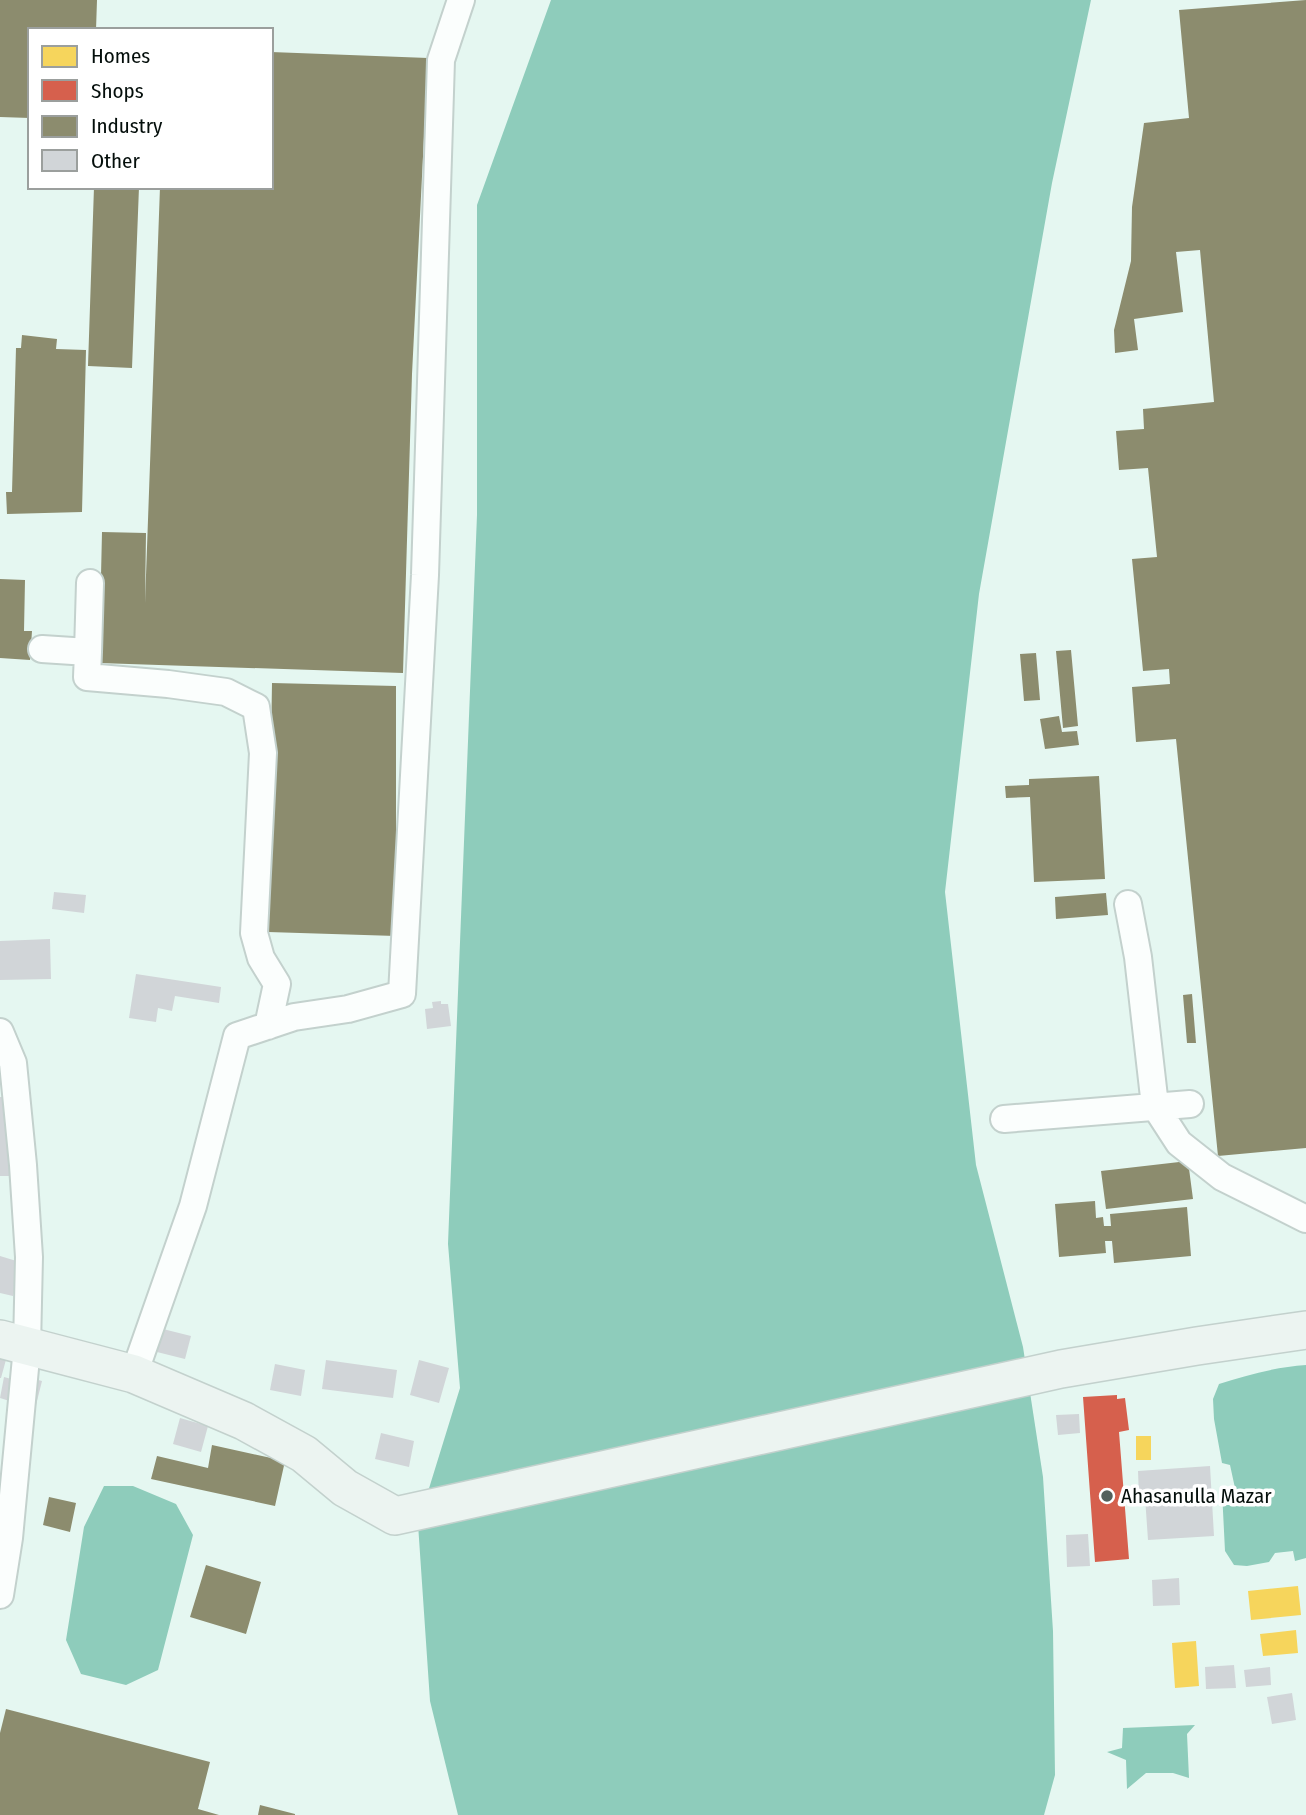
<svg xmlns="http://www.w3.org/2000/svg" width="1306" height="1815" viewBox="0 0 1306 1815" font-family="'Fira Sans Condensed',sans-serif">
  <rect width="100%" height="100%" fill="#e5f7f1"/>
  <path fill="#8eccbb" d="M 551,0 L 1091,0 L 1052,183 L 979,594 L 945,892 L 976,1165 L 1023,1347 L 1043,1477 L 1053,1631 L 1055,1775 L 1044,1815 L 458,1815 L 430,1701 L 418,1524 L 460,1388 L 448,1244 L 477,515 L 477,205 Z
    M 1306,1365 L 1306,1558 L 1295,1561 L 1293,1551 L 1275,1553 L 1269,1562 L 1247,1566 L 1234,1565 L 1225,1551 L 1222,1491 L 1235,1488 L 1230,1465 L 1222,1463 L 1214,1419 L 1213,1399 L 1219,1384 C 1247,1375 1276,1367 1306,1365 Z
    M 104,1486 L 133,1486 L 176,1504 L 193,1535 L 158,1670 L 126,1685 L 81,1674 L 66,1640 L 84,1527 Z
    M 1195,1725 L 1187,1734 L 1189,1778 L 1173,1773 L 1146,1773 L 1127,1789 L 1126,1760 L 1107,1752 L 1122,1748 L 1123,1728 Z"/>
  <path fill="#f6d55c" d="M 1136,1436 L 1151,1436 L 1151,1460 L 1136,1460 Z
    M 1298,1586 L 1301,1615 L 1251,1620 L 1248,1591 Z
    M 1296,1630 L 1298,1653 L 1263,1656 L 1260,1634 Z
    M 1196,1641 L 1199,1686 L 1175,1688 L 1172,1643 Z"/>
  <path fill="#d6604d" d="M 1117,1395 L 1117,1399 L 1125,1398 L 1129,1430 L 1119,1432 L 1129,1559 L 1095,1562 L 1083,1397 Z"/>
  <path fill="#8c8c6e" d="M 0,0 L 97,0 L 96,30 L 30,30 L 30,118 L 0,117 Z
    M 1306,0 L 1306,1148 L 1218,1156 L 1176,739 L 1136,742 L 1132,687 L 1170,684 L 1169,669 L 1143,671 L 1132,559 L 1157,557 L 1148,468 L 1119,470 L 1116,431 L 1144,429 L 1143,409 L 1214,402 L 1200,250 L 1176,252 L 1183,312 L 1134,319 L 1138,350 L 1115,353 L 1114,330 L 1131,261 L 1132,207 L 1144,123 L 1189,118 L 1179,10 Z
    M 271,52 L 428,58 L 412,374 L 403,673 L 99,663 L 102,532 L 146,533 L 145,603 L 160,187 L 271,187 Z
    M 94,187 L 139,187 L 132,368 L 88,366 Z
    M 22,335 L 57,339 L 56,349 L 86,350 L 82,512 L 7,514 L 6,492 L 12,492 L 16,348 L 21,348 Z
    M 0,579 L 25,580 L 24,631 L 32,631 L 30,660 L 0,658 Z
    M 1071,650 L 1078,726 L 1063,728 L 1056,651 Z
    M 1036,653 L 1040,700 L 1024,701 L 1020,654 Z
    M 272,683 L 396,686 L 396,936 L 268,932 Z
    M 1059,716 L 1062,732 L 1077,731 L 1079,745 L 1045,749 L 1040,719 Z
    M 1099,776 L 1105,879 L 1034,882 L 1030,797 L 1006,798 L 1005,786 L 1029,785 L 1029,779 Z
    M 1106,893 L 1108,915 L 1056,919 L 1055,897 Z
    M 1192,994 L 1196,1043 L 1187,1043 L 1183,995 Z
    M 1188,1161 L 1193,1199 L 1106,1209 L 1101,1171 Z
    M 1095,1201 L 1096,1218 L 1103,1217 L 1104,1226 L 1111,1226 L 1110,1214 L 1187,1207 L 1191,1256 L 1114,1263 L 1112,1241 L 1105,1241 L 1106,1253 L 1059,1257 L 1055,1204 Z
    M 212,1445 L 285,1461 L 275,1506 L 151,1479 L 157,1456 L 208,1468 Z
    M 49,1497 L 76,1503 L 70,1532 L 43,1525 Z
    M 206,1565 L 261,1582 L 246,1634 L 190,1617 Z
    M 6,1709 L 210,1762 L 198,1809 L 219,1815 L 0,1815 L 0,1733 Z
    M 260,1805 L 295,1814 L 295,1815 L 258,1815 Z"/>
  <path fill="#d1d5d8" d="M 54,892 L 86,895 L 84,913 L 52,909 Z
    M 50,939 L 51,979 L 0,980 L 0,941 Z
    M 136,974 L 221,987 L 219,1003 L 175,996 L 172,1011 L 158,1008 L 156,1022 L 129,1018 Z
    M 441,1001 L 441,1004 L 448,1004 L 451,1026 L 427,1029 L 425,1009 L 433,1008 L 432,1002 Z
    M 0,1097 L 13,1097 L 11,1176 L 0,1176 Z
    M 0,1256 L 23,1263 L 13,1296 L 0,1293 Z
    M 163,1329 L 191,1336 L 185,1359 L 157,1352 Z
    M 0,1354 L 7,1356 L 1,1378 L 0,1378 Z
    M 326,1360 L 397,1370 L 393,1398 L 322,1389 Z
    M 419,1360 L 449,1368 L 439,1403 L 410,1395 Z
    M 275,1364 L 305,1370 L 301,1396 L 270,1390 Z
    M 24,1376 L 42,1381 L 35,1409 L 0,1398 L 4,1377 L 22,1382 Z
    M 1079,1414 L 1080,1433 L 1058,1435 L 1056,1415 Z
    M 180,1418 L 208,1426 L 201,1452 L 173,1444 Z
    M 381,1433 L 414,1441 L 409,1467 L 375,1459 Z
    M 1210,1466 L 1214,1536 L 1148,1540 L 1145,1497 L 1139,1497 L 1138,1471 Z
    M 1088,1534 L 1090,1566 L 1067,1567 L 1066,1535 Z
    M 1179,1578 L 1180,1605 L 1153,1606 L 1152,1580 Z
    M 1234,1665 L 1236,1688 L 1206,1689 L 1205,1667 Z
    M 1270,1667 L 1271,1685 L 1246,1687 L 1244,1670 Z
    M 1292,1693 L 1296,1720 L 1272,1724 L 1267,1697 Z"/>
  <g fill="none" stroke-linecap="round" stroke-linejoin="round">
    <g stroke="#c3d1cd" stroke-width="30">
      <path id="minor" d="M 42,649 L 88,652 L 87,677 L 168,684 L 226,692 L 256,707 L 263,753 L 254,933 L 261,958 L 277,984 L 268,1026
        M 88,652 L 90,583
        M 1128,904 L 1138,957 L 1155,1106 L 1179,1143 L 1222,1177 L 1306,1219
        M 0,1032 L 13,1063 L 23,1165 L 29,1257 L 27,1347 L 9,1538 L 0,1595
        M 1004,1119 L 1190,1104
        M 134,1374 L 193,1206 L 237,1036 L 294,1017 L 348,1009 L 402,994 L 425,575 L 441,60 L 461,0"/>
    </g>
    <g stroke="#c3d1cd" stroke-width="40">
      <path id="secondary" d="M 0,1339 L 134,1374 L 244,1421 L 304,1454 L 345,1488 L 395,1516 L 1061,1369 L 1197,1346 L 1306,1330"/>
    </g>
    <use href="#minor" stroke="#fbfefd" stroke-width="26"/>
    <use href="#secondary" stroke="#ecf4f1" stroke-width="37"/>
  </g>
  <circle fill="#53605c" stroke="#fff" stroke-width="2.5" cx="1107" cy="1496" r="7"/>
  <g text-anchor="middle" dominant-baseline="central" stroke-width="7" stroke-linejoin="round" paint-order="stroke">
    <g font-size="21" fill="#040e0b" stroke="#fff" text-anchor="start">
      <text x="1121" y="1496">Ahasanulla Mazar</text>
    </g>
  </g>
  <rect x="28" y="28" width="245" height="161" fill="#ffffff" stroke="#9b9f9d" stroke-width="2"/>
  <rect x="42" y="46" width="35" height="21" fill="#f6d55c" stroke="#9b9f9d" stroke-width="2"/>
  <text x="91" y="63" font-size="21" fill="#040e0b">Homes</text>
  <rect x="42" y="80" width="35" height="21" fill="#d6604d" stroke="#9b9f9d" stroke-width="2"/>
  <text x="91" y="98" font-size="21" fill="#040e0b">Shops</text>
  <rect x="42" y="116" width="35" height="21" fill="#8c8c6e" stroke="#9b9f9d" stroke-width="2"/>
  <text x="91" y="133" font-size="21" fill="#040e0b">Industry</text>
  <rect x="42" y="150" width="35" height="21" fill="#d1d5d8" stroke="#9b9f9d" stroke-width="2"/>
  <text x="91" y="168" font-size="21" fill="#040e0b">Other</text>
</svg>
